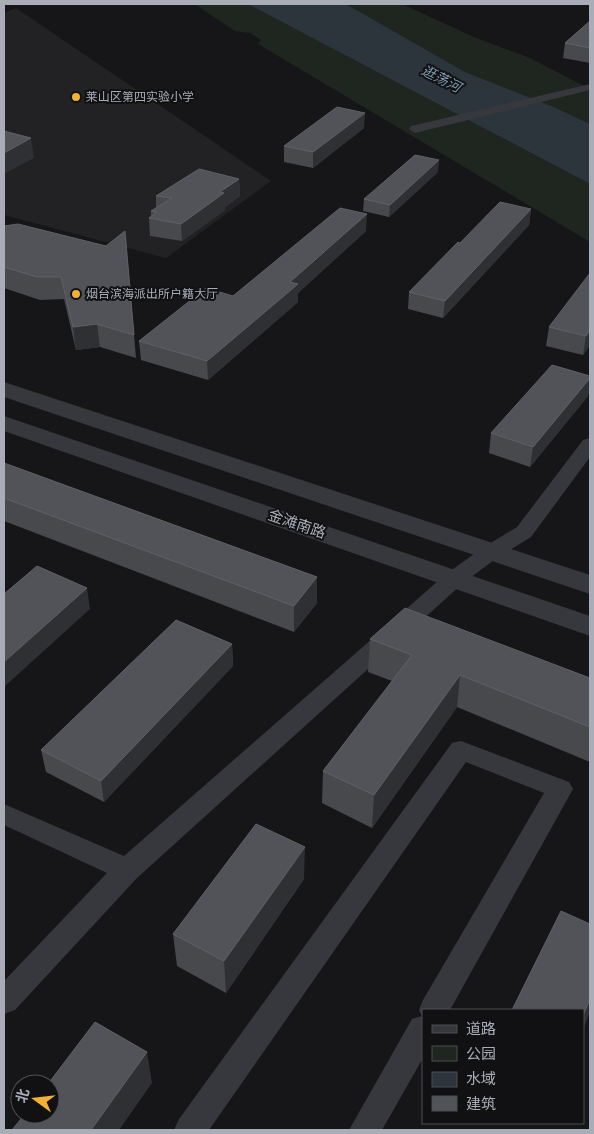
<svg xmlns="http://www.w3.org/2000/svg" width="594" height="1134" viewBox="0 0 594 1134" font-family="'Fira Sans Condensed','Noto Sans SC',sans-serif">
  <rect width="100%" height="100%" fill="#161618"/>
  <path fill="#222225" d="M 16,8 L 271,181 L 166,258 L 4,215 L 4,13 Z"/>
  <path fill="#1e261f" d="M 194,4 L 248,4 L 590,184 L 590,242 L 258,44 L 261,40 L 250,33 L 235,31 Z
    M 346,4 L 402,4 L 476,38 L 530,58 L 590,89 L 590,124 L 554,107 L 465,72 Z"/>
  <path fill="#2c353c" d="M 248,4 L 346,4 L 465,72 L 554,107 L 590,124 L 590,184 Z"/>
  <g fill="none" stroke-linecap="round" stroke-linejoin="round">
    <path fill="#37383d" fill-rule="evenodd" d="M 590,84 L 590,90 L 415,133 L 409,129 L 411,126 Z
      M 590,438 L 590,457 L 531,537 L 498,557 L 462,584 L 137,878 L 15,1010 L 4,1014 L 4,981 L 107,873 L 4,825 L 4,804 L 124,856 L 446,574 L 484,547 L 517,527 L 583,440 Z
      M 461,741 L 569,782 L 573,789 L 450,1010 L 423,1010 L 423,1058 L 382,1130 L 349,1130 L 412,1019 L 422,1016 L 419,1010 L 423,1000 L 544,793 L 466,762 L 209,1130 L 174,1130 L 179,1119 L 452,743 Z"/>
    <path fill="#37383d" fill-rule="evenodd" d="M 4,382 L 590,575 L 590,594 L 4,397 Z
      M 4,416 L 590,616 L 590,636 L 4,431 Z"/>
  </g>
  <path fill="#47494d" d="M 590,21 L 590,63 L 563,58 L 565,43 Z
    M 364,128 L 313,168 L 284,162 L 284,146 Z
    M 438,172 L 389,217 L 363,211 L 364,199 Z
    M 239,179 L 240,196 L 225,207 L 225,210 L 182,241 L 150,236 L 149,218 L 151,217 L 151,211 L 156,208 L 156,196 Z
    M 531,209 L 529,225 L 443,318 L 408,309 L 409,292 L 460,243 Z
    M 4,226 L 106,246 L 125,231 L 136,358 L 100,347 L 76,350 L 64,299 L 40,300 L 4,288 Z
    M 366,231 L 298,293 L 298,302 L 208,380 L 141,360 L 139,341 Z
    M 590,273 L 590,345 L 583,355 L 546,346 L 549,327 Z
    M 590,376 L 590,384 L 588,396 L 530,467 L 489,453 L 491,433 Z
    M 4,463 L 317,577 L 317,603 L 294,632 L 4,521 Z
    M 370,639 L 590,678 L 590,762 L 457,707 L 372,828 L 322,803 L 323,771 L 392,681 L 368,672 Z
    M 232,644 L 233,666 L 104,802 L 46,772 L 41,750 Z
    M 304,879 L 226,993 L 177,966 L 173,934 Z"/>
  <path fill="#2f3033" d="M 365,113 L 364,128 L 313,168 L 313,152 Z
    M 31,138 L 34,158 L 4,174 L 4,153 Z
    M 439,160 L 438,172 L 389,217 L 390,205 Z
    M 239,179 L 240,196 L 225,207 L 225,210 L 182,241 L 181,224 L 220,192 Z
    M 531,209 L 529,225 L 443,318 L 445,301 Z
    M 367,214 L 366,231 L 298,293 L 298,302 L 208,380 L 207,361 L 290,282 Z
    M 97,324 L 100,347 L 76,350 L 73,327 Z
    M 590,330 L 590,345 L 583,355 L 586,336 Z
    M 590,378 L 590,384 L 588,396 L 530,467 L 533,447 Z
    M 317,577 L 317,603 L 294,632 L 294,606 Z
    M 87,588 L 90,609 L 4,687 L 4,662 Z
    M 232,644 L 233,666 L 104,802 L 101,781 Z
    M 460,675 L 457,707 L 372,828 L 374,795 Z
    M 305,847 L 304,879 L 226,993 L 224,961 Z
    M 590,999 L 590,1012 L 583,1029 L 583,1016 Z
    M 147,1052 L 152,1083 L 119,1130 L 91,1130 Z"/>
  <path fill="#525359" stroke="#5f6168" d="M 590,21 L 590,48 L 565,43 Z
    M 337,107 L 365,113 L 313,152 L 284,146 Z
    M 4,131 L 31,138 L 4,153 Z
    M 415,155 L 439,160 L 390,205 L 364,199 Z
    M 199,169 L 239,179 L 220,192 L 224,193 L 181,224 L 149,218 L 157,212 L 151,211 L 172,198 L 156,196 Z
    M 500,202 L 531,209 L 445,301 L 409,292 L 458,242 L 460,243 Z
    M 340,208 L 367,214 L 290,282 L 298,284 L 207,361 L 139,341 L 206,288 L 233,296 Z
    M 18,224 L 106,246 L 125,231 L 134,335 L 97,324 L 73,327 L 61,277 L 37,277 L 4,267 L 4,226 Z
    M 590,273 L 590,330 L 586,336 L 549,327 Z
    M 552,365 L 590,376 L 590,378 L 533,447 L 491,433 Z
    M 4,463 L 317,577 L 294,606 L 4,498 Z
    M 37,566 L 87,588 L 4,662 L 4,594 Z
    M 405,608 L 590,678 L 590,727 L 460,675 L 374,795 L 323,771 L 412,655 L 370,639 Z
    M 176,620 L 232,644 L 101,781 L 41,750 Z
    M 256,824 L 305,847 L 224,961 L 173,934 Z
    M 561,911 L 590,924 L 590,999 L 583,1016 L 583,1010 L 512,1010 Z
    M 95,1022 L 147,1052 L 91,1130 L 12,1130 L 25,1114 L 50,1114 L 50,1084 L 48,1084 Z"/>
  <g fill="#f2b134" stroke="#111113" stroke-width="2">
    <circle cx="76" cy="97" r="5"/>
    <circle cx="76" cy="294" r="5"/>
  </g>
  <g text-anchor="middle" dominant-baseline="central" stroke-width="4" stroke-linejoin="round" paint-order="stroke">
    <g font-size="12" fill="#a8adb8" stroke="#111113" text-anchor="start">
      <text x="86" y="97">莱山区第四实验小学</text>
      <text x="86" y="294">烟台滨海派出所户籍大厅</text>
    </g>
    <g font-size="14" font-style="italic" fill="#7f9bb3" stroke="#111113">
      <text transform="translate(441 79) rotate(27)">逛荡河</text>
    </g>
    <g font-size="15" fill="#a8adb8" stroke="#111113">
      <text transform="translate(297 524) rotate(19)">金滩南路</text>
    </g>
  </g>
  <rect width="594" height="1134" fill="none" stroke="#a8adb8" stroke-width="10"/>
  <rect x="422" y="1009" width="162" height="115" fill="#111113" stroke="#4d4f55"/>
  <rect x="432" y="1025" width="25" height="8" fill="#37383d" stroke="#4d4f55"/>
  <text x="466" y="1034" font-size="15" fill="#a8adb8">道路</text>
  <rect x="432" y="1046" width="25" height="15" fill="#1e261f" stroke="#4d4f55"/>
  <text x="466" y="1059" font-size="15" fill="#a8adb8">公园</text>
  <rect x="432" y="1072" width="25" height="15" fill="#2c353c" stroke="#4d4f55"/>
  <text x="466" y="1084" font-size="15" fill="#a8adb8">水域</text>
  <rect x="432" y="1096" width="25" height="15" fill="#525359" stroke="#4d4f55"/>
  <text x="466" y="1109" font-size="15" fill="#a8adb8">建筑</text>
  <g transform="translate(35 1099) rotate(285)"><circle r="24" fill="#111113" stroke="#4d4f55"/>
  <path d="M0-4L9 19L0 12L-9 19Z" fill="#f2b134"/>
  <text y="-8" font-size="14" font-weight="bold" text-anchor="middle" fill="#a8adb8">北</text>
  </g>
</svg>
